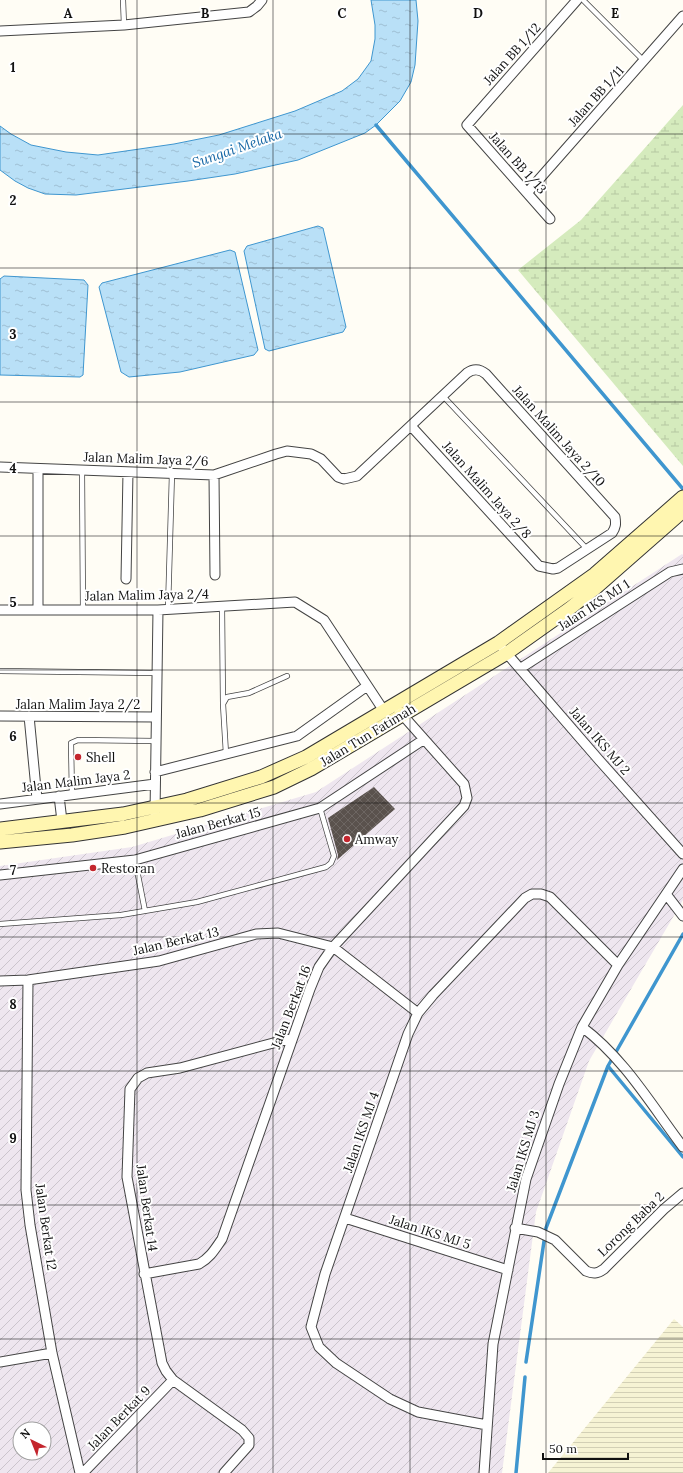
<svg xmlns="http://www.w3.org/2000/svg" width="683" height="1473" viewBox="0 0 683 1473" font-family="Lora,serif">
  <defs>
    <pattern id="industrial-furrows" width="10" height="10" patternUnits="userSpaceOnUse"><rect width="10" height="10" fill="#eee6ef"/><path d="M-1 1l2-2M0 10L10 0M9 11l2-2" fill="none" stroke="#cbc4cc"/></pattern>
    <pattern id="farmland-rules" width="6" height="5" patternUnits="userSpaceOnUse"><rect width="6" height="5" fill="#f6f3d4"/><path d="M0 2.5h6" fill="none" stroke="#d2cfb5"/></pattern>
    <pattern id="wetland-marsh" width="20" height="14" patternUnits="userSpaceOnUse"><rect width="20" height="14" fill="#d5ebbd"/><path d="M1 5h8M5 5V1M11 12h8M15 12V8" fill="none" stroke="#b6c8a1"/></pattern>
    <pattern id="water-ripples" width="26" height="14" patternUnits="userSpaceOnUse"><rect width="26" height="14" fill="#b9e0f7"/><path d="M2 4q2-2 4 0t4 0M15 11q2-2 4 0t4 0" fill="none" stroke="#9ebfd3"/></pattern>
    <pattern id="building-cross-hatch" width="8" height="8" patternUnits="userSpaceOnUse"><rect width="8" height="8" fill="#5a524d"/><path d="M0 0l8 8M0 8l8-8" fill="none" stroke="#6d6662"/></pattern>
  </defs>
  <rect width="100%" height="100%" fill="#fffdf5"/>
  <path fill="url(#industrial-furrows)" fill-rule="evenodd" d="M 682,554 L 683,555 L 683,900 L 589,1061 L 536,1212 L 502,1473 L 0,1473 L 0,866 L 132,847 L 316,792 ZM 20,1429 L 44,1429 L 44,1453 L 20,1453 Z"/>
  <path fill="url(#farmland-rules)" d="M 674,1319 L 683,1327 L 683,1473 L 548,1473 Z"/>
  <path fill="url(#wetland-marsh)" d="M 683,105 L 683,466 L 518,270 L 581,220 Z"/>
  <path fill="url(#water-ripples)" stroke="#3f96cf" d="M 371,0 L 416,0 L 418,21 L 415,65 L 411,82 L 400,101 L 376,125 L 365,133 L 298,160 L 235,174 L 188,181 L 76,195 L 45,194 L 28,188 L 15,181 L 0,170 L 0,126 L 11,134 L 31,145 L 66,152 L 98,155 L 174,144 L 219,135 L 295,111 L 342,91 L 358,79 L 366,68 L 371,61 L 375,39 L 375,25 Z
    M 318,226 L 323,228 L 346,327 L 343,332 L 269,351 L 265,349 L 244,251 L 247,246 Z
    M 230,250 L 235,252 L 258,350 L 254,355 L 180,372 L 129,377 L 121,372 L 99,287 L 102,283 Z
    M 4,276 L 84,280 L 88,285 L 83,375 L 80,377 L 0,375 L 0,279 Z"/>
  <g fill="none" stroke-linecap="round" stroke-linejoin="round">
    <path stroke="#3f96cf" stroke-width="3.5" d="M 376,125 L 683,489
      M 608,1066 L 683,1157
      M 526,1362 L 546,1228 L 608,1066 L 683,934
      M 516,1473 L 525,1377"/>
  </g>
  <path fill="url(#building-cross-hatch)" d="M 374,787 L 395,809 L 337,860 L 338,855 L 328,818 Z"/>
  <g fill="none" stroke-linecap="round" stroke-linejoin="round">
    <g stroke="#444" stroke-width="6">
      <path id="service" d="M 123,0 L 124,25
        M 583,0 L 644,61
        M 443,396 L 587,549
        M 82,470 L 83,610
        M 222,606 L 223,704
        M 168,609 L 172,473
        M 0,671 L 157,673
        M 226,754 L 223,704 L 227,697 L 249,693 L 287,676
        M 72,795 L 71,743 L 78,740 L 156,741
        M 135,860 L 145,911
        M 0,924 L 121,915 L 197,902 L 326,867 L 331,863 L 334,856 L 320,808"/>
    </g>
    <g stroke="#444" stroke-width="11">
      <path id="minor" d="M 0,31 L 124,25 L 249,12 L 257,6 L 262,0
        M 527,193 L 683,16
        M 550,219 L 467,125 L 577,0
        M 0,467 L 214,475 L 276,454 L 287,451 L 311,454 L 321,459 L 338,477 L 344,479 L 357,476 L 467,373 C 474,368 480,369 486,374 L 615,517 C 616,524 616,527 612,533 L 558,568 L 553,569 L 539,566 L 411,426
        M 214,475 L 215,575
        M 126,579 L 128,472
        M 0,610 L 158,610 L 295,602 L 324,620 L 384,711
        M 38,610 L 38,469
        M 503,649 L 599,760 L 683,854
        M 521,668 L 670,572 L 683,569
        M 0,716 L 156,717
        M 29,716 L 37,799
        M 155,772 L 297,736 L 367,686
        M 59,796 L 62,821
        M 0,804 L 155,784
        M 155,813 L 158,610
        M 0,875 L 135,860 L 320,808 L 423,740
        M 666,894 L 683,916
        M 28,980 L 26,1190 L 30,1225 L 52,1353 L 80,1473
        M 0,981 L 28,980 L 159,961 L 256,934 L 278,933 L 333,947 L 418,1013
        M 582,1027 C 624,1058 652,1106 683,1147
        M 345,1218 L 508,1270
        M 515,1228 L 538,1232 L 555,1240 L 586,1271 C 593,1274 597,1274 604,1269 L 664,1209 L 683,1193
        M 144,1274 L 199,1264 C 210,1258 215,1249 222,1239 L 310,989 L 319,967 L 333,947 L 464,806 L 467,798 L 464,784 L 399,711
        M 0,1362 L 52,1353
        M 487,1425 L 418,1412 L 390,1399 L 336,1363 L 319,1347 L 311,1327 L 325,1274 L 408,1034 L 418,1013 L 433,995 L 525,898 L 532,894 L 541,894 L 550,897 L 618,965
        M 83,1473 L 173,1380
        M 224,1473 L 249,1445 L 249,1438 L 242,1430 L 173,1380 L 166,1371 L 162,1363 L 127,1177 L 130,1089 L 138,1078 L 147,1073 L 180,1068 L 292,1038
        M 484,1473 L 493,1344 L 526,1179 L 559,1084 L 582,1027 L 618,965 L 683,869"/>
    </g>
    <g stroke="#333" stroke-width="15">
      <path id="secondary" d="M 0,829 L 123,814 L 187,800 L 261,777 L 306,757 L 498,643 L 595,574 L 683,497
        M 0,842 L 72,835 L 125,827 L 200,810 L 274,787 L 311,769 L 507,653 L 569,609 L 593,590 L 683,511"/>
    </g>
    <use href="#service" stroke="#fff" stroke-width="4.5"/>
    <use href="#minor" stroke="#fff" stroke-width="9"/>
    <use href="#secondary" stroke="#fff6b0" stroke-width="13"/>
  </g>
  <path fill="none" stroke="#111" stroke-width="1" stroke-opacity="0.55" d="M 137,0 L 137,1473M 273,0 L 273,1473M 410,0 L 410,1473M 546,0 L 546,1473M 0,134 L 683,134M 0,268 L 683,268M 0,402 L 683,402M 0,536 L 683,536M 0,670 L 683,670M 0,803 L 683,803M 0,937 L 683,937M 0,1071 L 683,1071M 0,1205 L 683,1205M 0,1339 L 683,1339"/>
  <g fill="#c4262e" stroke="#fff" stroke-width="1.5">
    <circle cx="78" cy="757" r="4"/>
    <circle cx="347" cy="839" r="4"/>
    <circle cx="93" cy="868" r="4"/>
  </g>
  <g text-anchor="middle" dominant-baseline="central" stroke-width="4" stroke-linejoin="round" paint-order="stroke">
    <g font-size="13" fill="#111" stroke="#fff">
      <text transform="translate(512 54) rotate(-48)">Jalan BB 1/12</text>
      <text transform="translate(596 96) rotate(-48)">Jalan BB 1/11</text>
      <text transform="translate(518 163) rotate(48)">Jalan BB 1/13</text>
      <text transform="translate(559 436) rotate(48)">Jalan Malim Jaya 2/10</text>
      <text transform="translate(146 459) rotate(2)">Jalan Malim Jaya 2/6</text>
      <text transform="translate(487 490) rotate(48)">Jalan Malim Jaya 2/8</text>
      <text transform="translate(147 595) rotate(-1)">Jalan Malim Jaya 2/4</text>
      <text transform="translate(594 605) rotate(-33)">Jalan IKS MJ 1</text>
      <text x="78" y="704">Jalan Malim Jaya 2/2</text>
      <text transform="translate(368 735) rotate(-31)">Jalan Tun Fatimah</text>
      <text transform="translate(600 741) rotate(49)">Jalan IKS MJ 2</text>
      <text transform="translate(76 781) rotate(-7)">Jalan Malim Jaya 2</text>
      <text transform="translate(218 823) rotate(-15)">Jalan Berkat 15</text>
      <text transform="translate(176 941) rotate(-13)">Jalan Berkat 13</text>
      <text transform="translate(291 1007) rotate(-69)">Jalan Berkat 16</text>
      <text transform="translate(361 1132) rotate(-71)">Jalan IKS MJ 4</text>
      <text transform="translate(523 1151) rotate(-73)">Jalan IKS MJ 3</text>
      <text transform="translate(147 1208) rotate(82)">Jalan Berkat 14</text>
      <text transform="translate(631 1224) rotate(-44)">Lorong Baba 2</text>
      <text transform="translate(46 1227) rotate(82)">Jalan Berkat 12</text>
      <text transform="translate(430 1232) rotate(18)">Jalan IKS MJ 5</text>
      <text transform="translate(119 1418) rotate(-46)">Jalan Berkat 9</text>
    </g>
    <g font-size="13" fill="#111" stroke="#fff" text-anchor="start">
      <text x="86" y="757">Shell</text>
      <text x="355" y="839">Amway</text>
      <text x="101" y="868">Restoran</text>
    </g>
    <g font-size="14" font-style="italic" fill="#1768a6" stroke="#fff">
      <text transform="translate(237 148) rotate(-19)">Sungai Melaka</text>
    </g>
  </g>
  <g font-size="13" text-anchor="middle" font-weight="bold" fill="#111" stroke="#fff" stroke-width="4" stroke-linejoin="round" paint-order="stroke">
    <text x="68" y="18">A</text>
    <text x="205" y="18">B</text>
    <text x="342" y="18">C</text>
    <text x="478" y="18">D</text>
    <text x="615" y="18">E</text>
    <text x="13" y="72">1</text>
    <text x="13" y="205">2</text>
    <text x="13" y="339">3</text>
    <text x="13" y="473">4</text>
    <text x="13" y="607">5</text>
    <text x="13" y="741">6</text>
    <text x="13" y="875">7</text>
    <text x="13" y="1009">8</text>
    <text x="13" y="1143">9</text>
  </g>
  <g transform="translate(32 1441) rotate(317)"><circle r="19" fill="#ffffff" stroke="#a0a0a0"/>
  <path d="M0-3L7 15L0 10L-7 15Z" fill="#c4262e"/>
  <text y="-6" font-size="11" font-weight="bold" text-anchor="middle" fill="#111111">N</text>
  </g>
  <path d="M543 1453v6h85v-6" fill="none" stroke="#111111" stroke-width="2"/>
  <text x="549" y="1453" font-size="12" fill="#111111" stroke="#ffffff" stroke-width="3" paint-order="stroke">50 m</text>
</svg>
